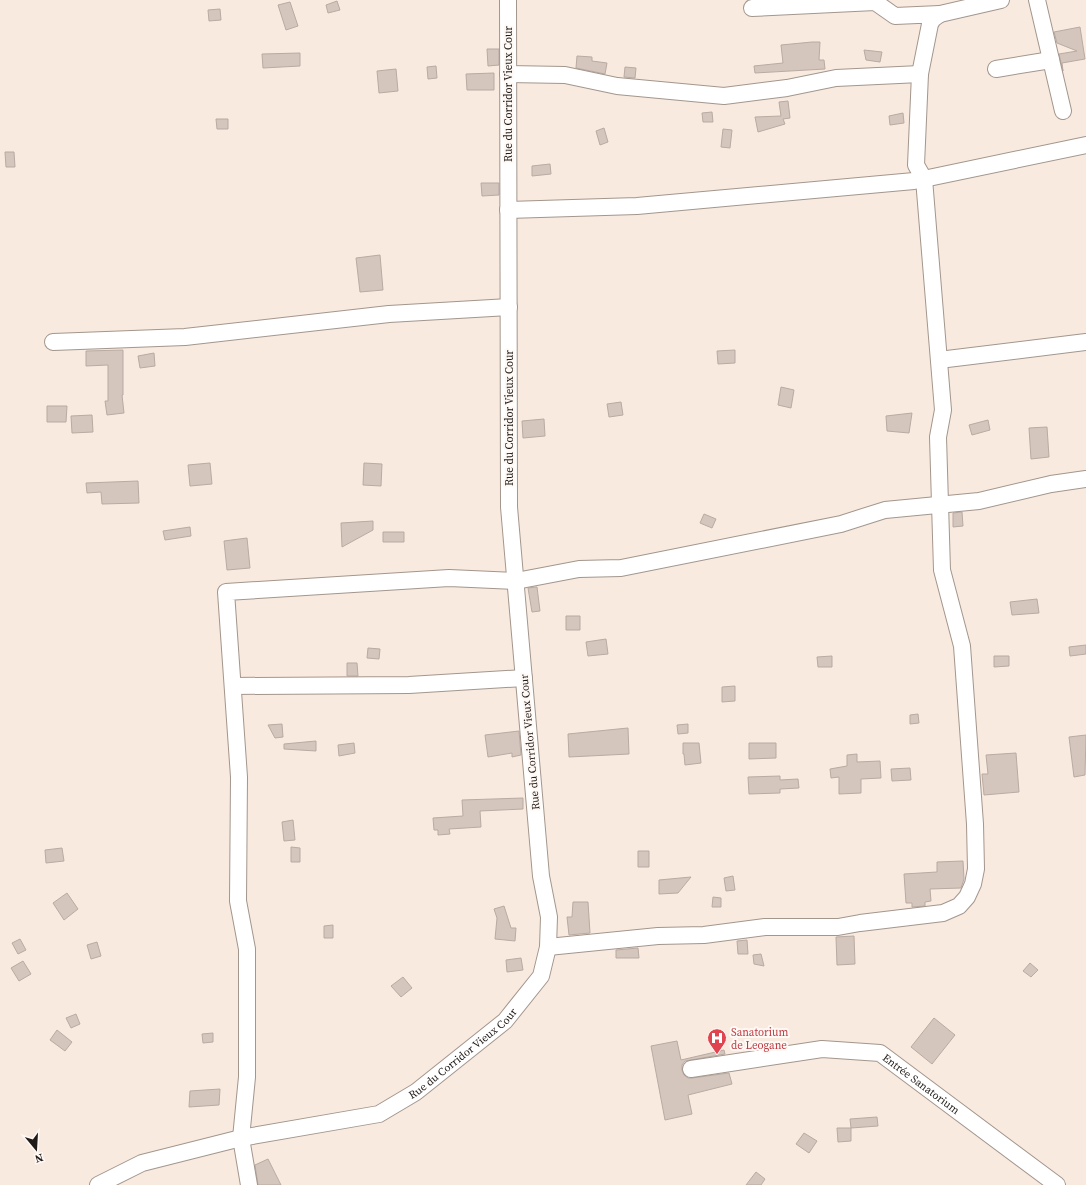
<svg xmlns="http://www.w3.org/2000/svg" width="1086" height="1185" viewBox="0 0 1086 1185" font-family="'Source Serif 4',serif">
  <rect width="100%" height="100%" fill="#f9eae0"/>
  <path fill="#d4c6bd" stroke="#b9aaa2" d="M 337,1 L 340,10 L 328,13 L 326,5 Z
    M 290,2 L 298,26 L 286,30 L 278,5 Z
    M 220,9 L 221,20 L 209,21 L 208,10 Z
    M 1080,27 L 1085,59 L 1062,63 L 1063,71 L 1059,54 L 1077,51 L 1057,43 L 1054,32 Z
    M 812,42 L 820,42 L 819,60 L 824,60 L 825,69 L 755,73 L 754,66 L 783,63 L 781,45 Z
    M 487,49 L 499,49 L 499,65 L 488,66 Z
    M 864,50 L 882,52 L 880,62 L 866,60 Z
    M 300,53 L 300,66 L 263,68 L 262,54 Z
    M 577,56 L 592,57 L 592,61 L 607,63 L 605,74 L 576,68 Z
    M 436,66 L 437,78 L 428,79 L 427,67 Z
    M 625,67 L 636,68 L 635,78 L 624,77 Z
    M 396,69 L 398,91 L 379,93 L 377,71 Z
    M 494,73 L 494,90 L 467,90 L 466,74 Z
    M 788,101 L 790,118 L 783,119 L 785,124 L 758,132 L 755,117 L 781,116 L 779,102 Z
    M 712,112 L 713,122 L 703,122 L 702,113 Z
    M 903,113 L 904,123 L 890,125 L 889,116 Z
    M 216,119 L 228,119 L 228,129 L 217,129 Z
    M 604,128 L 608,142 L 600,145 L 596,131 Z
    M 723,129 L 732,130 L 730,148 L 721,147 Z
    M 5,152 L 14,152 L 15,167 L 6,167 Z
    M 550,164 L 551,174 L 532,176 L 532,166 Z
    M 481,183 L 499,183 L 499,195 L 482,196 Z
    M 380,255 L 383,290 L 360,292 L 356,258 Z
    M 123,350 L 123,395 L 122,395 L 124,413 L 107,415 L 105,401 L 108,401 L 108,365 L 86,366 L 86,351 Z
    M 735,350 L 735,363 L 718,364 L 717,351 Z
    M 154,353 L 155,366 L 140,368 L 138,356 Z
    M 781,387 L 794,390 L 791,408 L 778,405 Z
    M 621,402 L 623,415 L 609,417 L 607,404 Z
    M 47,406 L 67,406 L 66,422 L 47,422 Z
    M 912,413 L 909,433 L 887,431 L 886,416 Z
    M 92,415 L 93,432 L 72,433 L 71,416 Z
    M 544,419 L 545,436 L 523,438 L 522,421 Z
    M 988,420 L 990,430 L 972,435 L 969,425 Z
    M 1047,427 L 1049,457 L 1031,459 L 1029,428 Z
    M 210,463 L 212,484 L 190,486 L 188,465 Z
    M 364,463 L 382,464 L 381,486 L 363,485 Z
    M 138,481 L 139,503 L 102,504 L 101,492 L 87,493 L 86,483 Z
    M 962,512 L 963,526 L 953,527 L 953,513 Z
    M 704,514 L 716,519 L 712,528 L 700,523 Z
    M 373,521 L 373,530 L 342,547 L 341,523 Z
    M 190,527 L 191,536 L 165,540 L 163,531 Z
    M 383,532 L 404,532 L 404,542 L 383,542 Z
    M 247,538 L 250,568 L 227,570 L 224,541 Z
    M 537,587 L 540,611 L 532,612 L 528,588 Z
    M 1037,599 L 1039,613 L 1012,615 L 1010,602 Z
    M 566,616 L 580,616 L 580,630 L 566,630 Z
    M 606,639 L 608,654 L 588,656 L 586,642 Z
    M 1086,645 L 1086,654 L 1070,656 L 1069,647 Z
    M 368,648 L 380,649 L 379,659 L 367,658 Z
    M 832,656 L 832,667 L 818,667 L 817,657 Z
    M 994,656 L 1009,656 L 1009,666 L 994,667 Z
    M 347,663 L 357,663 L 358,676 L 347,676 Z
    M 735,686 L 735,701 L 722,702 L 722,687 Z
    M 918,714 L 919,723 L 910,724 L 910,715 Z
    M 282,724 L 283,737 L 275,738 L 268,725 Z
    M 688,724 L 688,733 L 678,734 L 677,725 Z
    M 628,728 L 629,754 L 569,757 L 568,734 Z
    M 519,731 L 521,755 L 512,757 L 512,753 L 488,757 L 485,735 Z
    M 1086,735 L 1085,775 L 1074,777 L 1069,737 Z
    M 316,741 L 316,751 L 284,749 L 284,744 Z
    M 354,743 L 355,753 L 339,756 L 338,745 Z
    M 683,743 L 699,743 L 701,763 L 685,765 L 684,754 L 683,754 Z
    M 749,743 L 776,743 L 776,758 L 749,759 Z
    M 1016,753 L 1019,792 L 984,795 L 982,774 L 988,774 L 986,755 Z
    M 857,754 L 857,762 L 880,761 L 881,778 L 861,779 L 861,793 L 839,794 L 839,777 L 831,778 L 830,769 L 847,766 L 847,755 Z
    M 910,768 L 911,780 L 892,781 L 891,769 Z
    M 780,776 L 780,780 L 798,779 L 799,788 L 780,789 L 780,793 L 749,794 L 748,777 Z
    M 523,798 L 523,809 L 480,811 L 481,827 L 449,829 L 450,834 L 438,835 L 438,830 L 434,830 L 433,818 L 463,816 L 462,800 Z
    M 293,820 L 295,840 L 284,841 L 282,822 Z
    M 291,847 L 300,848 L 300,862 L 291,862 Z
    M 62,848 L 64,861 L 46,863 L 45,850 Z
    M 638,851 L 649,851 L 649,867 L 638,867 Z
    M 963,861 L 964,879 L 961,888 L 930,889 L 931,901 L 925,902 L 925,906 L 912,907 L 912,903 L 906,903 L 904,874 L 937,872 L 937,862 Z
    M 733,876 L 735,890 L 726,891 L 724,878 Z
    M 691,877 L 678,893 L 659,894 L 659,880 Z
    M 67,893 L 78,909 L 64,920 L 53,903 Z
    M 713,897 L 721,898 L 721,907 L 712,907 Z
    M 573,902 L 588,902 L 590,933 L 569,935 L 567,917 L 572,917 Z
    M 504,906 L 511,928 L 516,928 L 515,941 L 495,939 L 497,918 L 494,909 Z
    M 333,925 L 333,938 L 324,938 L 324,926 Z
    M 854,936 L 855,964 L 837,965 L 836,937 Z
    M 20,939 L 26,950 L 18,954 L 12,943 Z
    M 747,940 L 748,954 L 738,954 L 737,941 Z
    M 97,942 L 101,956 L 91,959 L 87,945 Z
    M 638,948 L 639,958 L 616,958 L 616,950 Z
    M 761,954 L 764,966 L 754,964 L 753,955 Z
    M 521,958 L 523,970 L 507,972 L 506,960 Z
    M 23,961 L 31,974 L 19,981 L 11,968 Z
    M 1030,963 L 1038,970 L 1031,977 L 1023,971 Z
    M 403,977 L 412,988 L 401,997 L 391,986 Z
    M 76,1014 L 80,1024 L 71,1028 L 66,1018 Z
    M 934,1018 L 955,1035 L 932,1064 L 911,1047 Z
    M 57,1030 L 72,1042 L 65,1051 L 50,1040 Z
    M 213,1033 L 213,1042 L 203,1043 L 202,1034 Z
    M 677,1041 L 681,1060 L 724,1050 L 725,1054 L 685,1061 L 682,1065 L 682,1070 L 684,1075 L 688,1078 L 692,1078 L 729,1073 L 732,1084 L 688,1095 L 692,1114 L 665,1120 L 651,1046 Z
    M 220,1089 L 219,1105 L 189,1107 L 190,1091 Z
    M 877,1117 L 878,1126 L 851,1128 L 850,1119 Z
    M 837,1128 L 851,1128 L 851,1141 L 838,1142 Z
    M 804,1133 L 817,1141 L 809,1153 L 796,1144 Z
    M 268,1159 L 281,1185 L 258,1185 L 255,1165 Z
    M 756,1172 L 765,1179 L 761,1185 L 746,1185 Z"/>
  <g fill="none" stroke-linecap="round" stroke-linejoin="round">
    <g stroke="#a3968d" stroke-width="18">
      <g id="minor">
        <path d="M 1037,0 L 1063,111"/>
        <path d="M 940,14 L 1001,0"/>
        <path d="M 996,69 L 1051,60"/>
        <path d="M 508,74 L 565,75 L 617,86 L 724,96 L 787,88 L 836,78 L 920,74"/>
        <path d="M 508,210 L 637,206 L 914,181 L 1086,145"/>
        <path d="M 53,342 L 185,337 L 389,314 L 509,307"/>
        <path d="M 939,360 L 1086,342"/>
        <path d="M 233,686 L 409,685 L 524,678"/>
        <path d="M 548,947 L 658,936 L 704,935 L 765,927 L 838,927 L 860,923 L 943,913 L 959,906 L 967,897 L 973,884 L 976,869 L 975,824 L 962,646 L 942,570 L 938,437 L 943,410 L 924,179 L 916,165 L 920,74 L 930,24 L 933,19 L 940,14 L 895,16 L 875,2 L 752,8"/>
        <path id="s1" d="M 691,1069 L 822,1049 L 880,1053 L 1057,1185"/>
        <path id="s2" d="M 98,1185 L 142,1163 L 241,1138 L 379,1114 L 416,1092 L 505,1021 L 541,976 L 548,947 L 549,917 L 541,876 L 509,507 L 508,0"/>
        <path d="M 249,1185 L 241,1138 L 247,1077 L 247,949 L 238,901 L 239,777 L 226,592 L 449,578 L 516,581 L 579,569 L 621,568 L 841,524 L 885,510 L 979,501 L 1051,484 L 1086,479"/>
      </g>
    </g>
    <use href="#minor" stroke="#fff" stroke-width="16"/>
  </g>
  <defs>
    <g id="hospital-pin" transform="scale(1)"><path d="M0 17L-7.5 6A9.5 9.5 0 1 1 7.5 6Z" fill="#e0444e" stroke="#fff9f5"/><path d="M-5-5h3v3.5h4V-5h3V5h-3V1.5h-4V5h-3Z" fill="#fff"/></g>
  </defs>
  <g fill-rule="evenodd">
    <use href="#hospital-pin" x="717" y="1038"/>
  </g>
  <g text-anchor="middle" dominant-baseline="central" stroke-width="4" stroke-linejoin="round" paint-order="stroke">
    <g font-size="11" fill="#201b18" stroke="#fff9f5">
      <text transform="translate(508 94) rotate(-90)">Rue du Corridor Vieux Cour</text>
      <text transform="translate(509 418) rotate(-90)">Rue du Corridor Vieux Cour</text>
      <text transform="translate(530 742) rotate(-95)">Rue du Corridor Vieux Cour</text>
      <text stroke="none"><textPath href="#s2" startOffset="395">Rue du Corridor Vieux Cour</textPath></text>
      <text stroke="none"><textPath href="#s1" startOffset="242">Entrée Sanatorium</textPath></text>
    </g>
    <g font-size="11" fill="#be3a42" stroke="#fff9f5" text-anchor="start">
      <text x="731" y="1032">Sanatorium<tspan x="731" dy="13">de Leogane</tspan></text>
    </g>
  </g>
  <g transform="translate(36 1149) rotate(162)" stroke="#fff9f5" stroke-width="3" paint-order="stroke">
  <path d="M0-3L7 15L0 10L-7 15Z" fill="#201b18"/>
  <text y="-6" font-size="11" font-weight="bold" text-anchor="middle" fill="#201b18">N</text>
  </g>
</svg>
